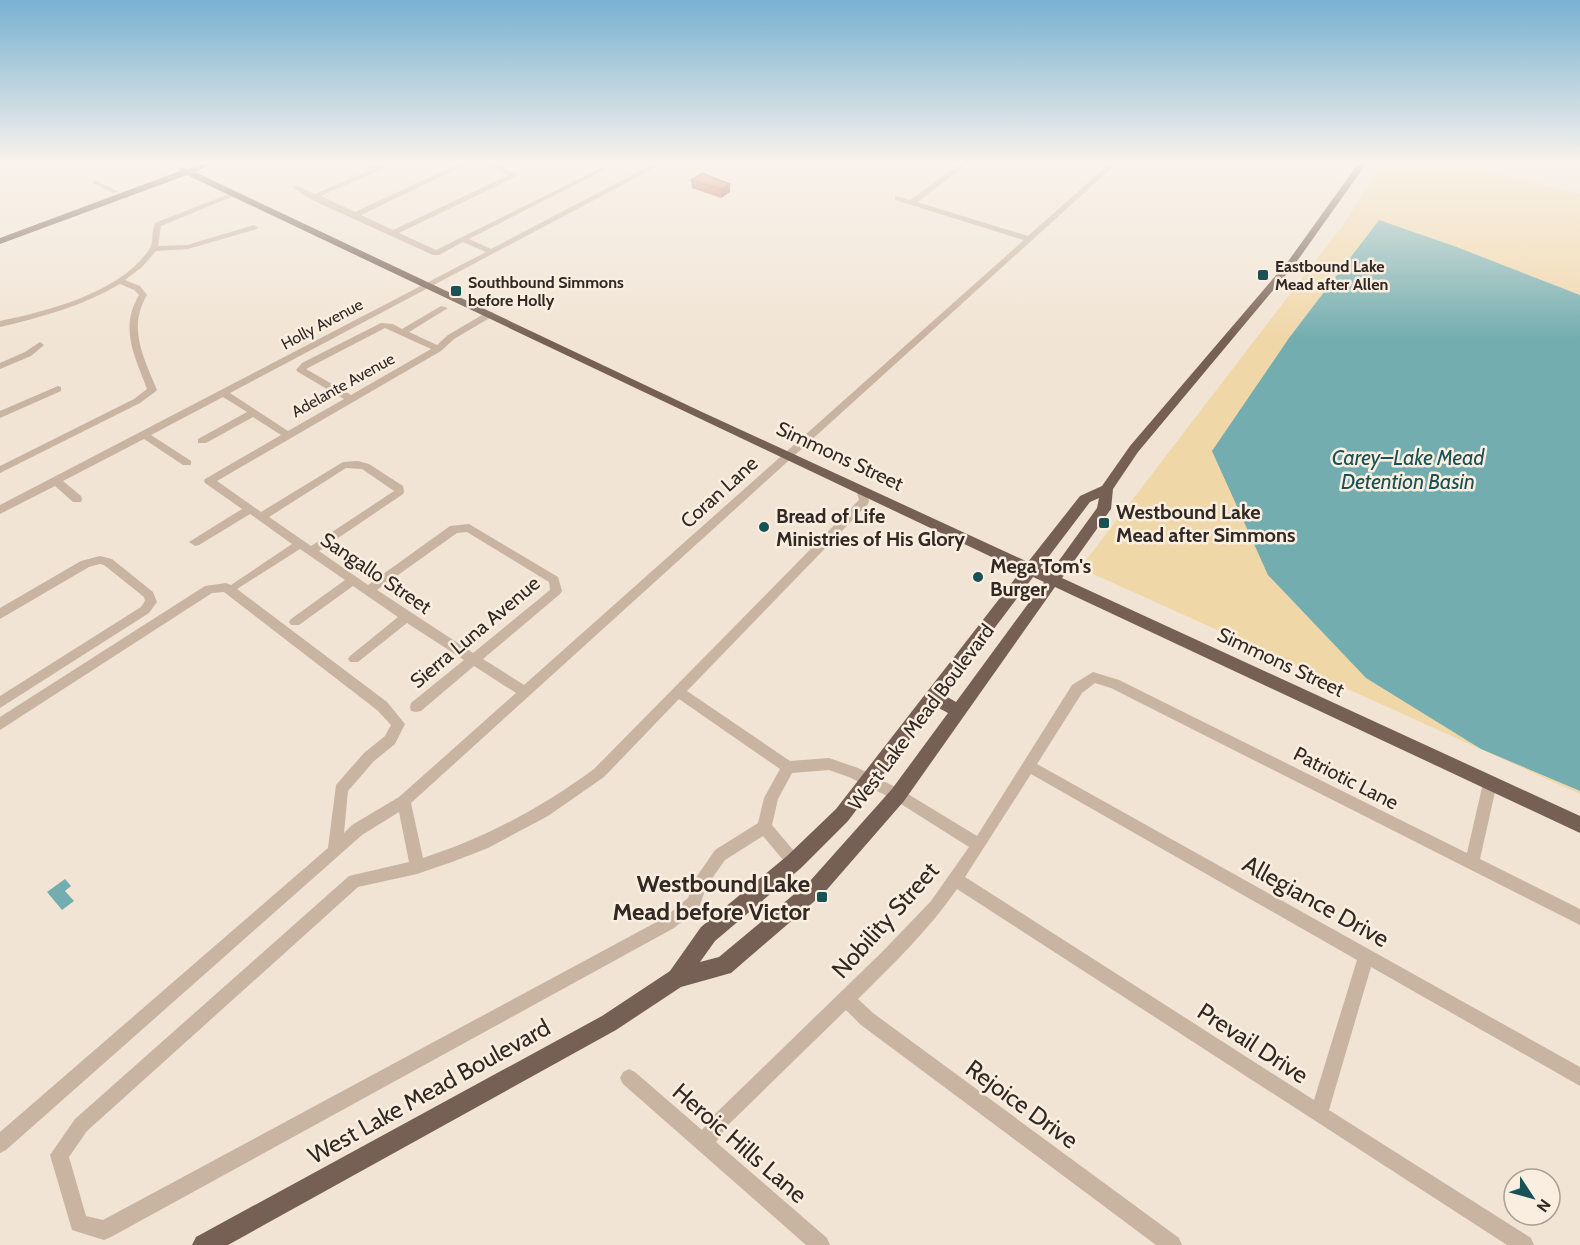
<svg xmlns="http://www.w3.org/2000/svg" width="1580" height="1245" viewBox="0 0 1580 1245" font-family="Cabin,sans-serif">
  <rect width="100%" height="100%" fill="#f1e4d4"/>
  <path fill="#f0d7a8" d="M 1382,164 L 1449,164 L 1580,193 L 1580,295 L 1454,246 L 1379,220 L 1289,338 L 1213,451 L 1481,749 L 1580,791 L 1580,794 L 1080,568 L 1343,225 Z"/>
  <path fill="#73adaf" d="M 1379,220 L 1454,246 L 1580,295 L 1580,791 L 1481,749 L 1366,678 L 1268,575 L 1212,451 L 1289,338 Z
    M 65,879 L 71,886 L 65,891 L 74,901 L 62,910 L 47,892 Z"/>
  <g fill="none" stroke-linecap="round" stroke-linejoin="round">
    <path fill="#c9b3a1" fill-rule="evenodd" d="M 359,164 L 369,164 L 377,168 L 384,164 L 394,164 L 321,196 L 355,212 L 458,164 L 467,164 L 361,215 L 393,230 L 509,175 L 484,164 L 494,164 L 517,174 L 517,176 L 399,233 L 436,250 L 603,167 L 608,168 L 469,239 L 491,249 L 653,164 L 662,164 L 230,393 L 288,431 L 344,399 L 298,372 L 296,370 L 302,363 L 381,323 L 393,324 L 402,329 L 441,306 L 448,308 L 409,332 L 437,345 L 448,335 L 487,312 L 493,312 L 493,316 L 454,339 L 441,351 L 217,481 L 261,512 L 343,462 L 358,461 L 369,464 L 403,486 L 404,492 L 403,494 L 319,551 L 368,585 L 450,526 L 469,524 L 558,577 L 562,591 L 560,594 L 483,659 L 524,685 L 1024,240 L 895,200 L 895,196 L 910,200 L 960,164 L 968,164 L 917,202 L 1028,236 L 1109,164 L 1116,164 L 411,803 L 423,858 C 485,838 541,808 594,769 L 859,500 L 856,489 L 857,487 L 865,487 L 869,501 L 868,504 L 687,691 L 790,761 L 829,758 L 858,768 L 903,791 L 977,836 L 1072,685 L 1093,672 L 1119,680 L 1467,853 L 1483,783 L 1485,779 L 1490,777 L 1495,779 L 1497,783 L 1480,859 L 1580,909 L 1580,925 L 1111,688 L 1095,683 L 1082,693 L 1037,764 L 1580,1067 L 1580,1086 L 1371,967 L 1329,1110 L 1531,1238 L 1534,1245 L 1507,1245 L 957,889 C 929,930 893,964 858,999 L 873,1013 L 1179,1238 L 1182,1245 L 1156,1245 L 861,1025 L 846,1010 L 728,1125 L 716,1142 L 827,1238 L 830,1245 L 806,1245 L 623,1084 L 620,1078 L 623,1072 L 629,1069 L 635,1072 L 702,1130 L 716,1113 L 883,951 L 931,901 L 969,847 L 893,799 L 849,777 L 829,770 L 792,773 L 778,799 L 772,825 L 799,857 L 801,862 L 799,867 L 794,869 L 789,867 L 763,836 L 725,860 L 706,887 L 699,908 L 674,928 L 111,1237 L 104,1240 L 72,1230 L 50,1155 L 75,1119 L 349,876 L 409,862 L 399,812 L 362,835 L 6,1150 L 0,1153 L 0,1132 L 328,848 L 336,785 L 364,753 L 385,736 L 391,725 L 377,710 L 224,592 L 212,593 L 0,730 L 0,717 L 205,586 L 226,583 L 231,585 L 292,544 L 250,514 L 199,545 L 195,546 L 189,542 L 242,509 L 205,483 L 204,481 L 205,479 L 281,435 L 253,417 L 206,443 L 198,443 L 198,439 L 247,412 L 223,397 L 151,435 L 191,461 L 191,465 L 183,465 L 144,439 L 63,481 L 81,496 L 82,499 L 81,502 L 73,502 L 55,486 L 0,514 L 0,505 L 486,252 L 463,242 L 439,255 L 433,255 L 310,199 L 292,187 L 297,186 L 315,194 L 371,170 ZM 385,328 L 431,349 L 351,395 L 306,369 ZM 346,468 L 362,469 L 394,491 L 311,546 L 269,517 ZM 467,532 L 549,582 L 550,590 L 473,653 L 377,590 L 457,533 ZM 300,549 L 345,580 L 291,619 L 289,622 L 291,625 L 299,625 L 353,586 L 398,617 L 350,656 L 348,659 L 350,662 L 358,662 L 407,623 L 464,660 L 411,703 L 410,707 L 411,711 L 416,712 L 421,711 L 474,666 L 516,693 L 399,797 L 352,825 L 344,833 L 348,791 L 374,761 L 395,744 L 405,724 L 387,702 L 237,589 ZM 679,699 L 780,769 L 764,798 L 758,823 L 715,850 L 695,879 L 688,898 L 664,918 L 103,1220 L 86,1216 L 69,1157 L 87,1131 L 358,887 L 417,874 L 452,862 L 488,848 L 548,816 L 604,777 ZM 1031,774 L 1357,960 L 1314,1100 L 965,877 Z
      M 93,181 L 97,181 L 119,192 L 113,193 L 93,183 Z
      M 234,192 L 238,194 L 236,195 L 161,226 L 158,246 L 187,245 L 254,225 L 258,227 L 257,229 L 188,249 L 156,251 L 142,267 L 125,280 L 140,286 L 147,295 C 127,328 144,358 157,390 L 155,392 L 140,403 L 0,473 L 0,466 L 134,399 L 147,389 C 135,357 119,328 139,295 L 134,290 L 120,284 C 83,306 42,317 0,327 L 0,321 C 48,311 119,293 149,250 C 154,242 151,232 155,223 Z
      M 40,342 L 44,345 L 31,356 L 0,369 L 0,363 L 25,352 Z
      M 58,386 L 61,387 L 61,391 L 0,418 L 0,411 Z
      M 100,556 L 112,559 L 153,592 L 157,602 L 149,613 L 0,708 L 0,696 L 141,607 L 145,601 L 144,597 L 104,565 L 100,564 L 89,567 L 0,619 L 0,608 L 81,561 Z"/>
    <path fill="#765f54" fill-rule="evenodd" d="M 199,164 L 212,164 L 195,172 L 702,412 L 1028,562 L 1080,496 L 1102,486 L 1130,446 L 1289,260 L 1358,164 L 1366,164 L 1295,264 L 1138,452 L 1113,489 L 1111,509 L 1062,578 L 1580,816 L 1580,833 L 1055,587 L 904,801 L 824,893 L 731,973 L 681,987 L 616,1030 L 228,1245 L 192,1245 L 196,1237 L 602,1016 L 670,971 L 701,927 L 787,856 L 836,809 L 1021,571 L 187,175 L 0,244 L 0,238 L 180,171 L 179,167 L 188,169 ZM 1099,498 L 1097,508 L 1050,573 L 1040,568 L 1090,502 ZM 1033,577 L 1044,582 L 956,702 L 944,695 ZM 935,706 L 948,713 L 892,789 L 810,881 L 719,957 L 700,962 L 715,941 L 801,868 L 848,821 Z"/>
  </g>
  <path fill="#af4e30" d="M 691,180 L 730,192 L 721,198 L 692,188 Z"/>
  <path fill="#8f4027" d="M 730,184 L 730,192 L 721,198 L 721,189 Z"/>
  <path fill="#cc5b38" stroke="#8f4027" stroke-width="1.5" d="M 702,173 L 730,184 L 721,189 L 691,180 Z"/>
  <linearGradient id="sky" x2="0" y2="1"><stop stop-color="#79b1d1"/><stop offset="0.48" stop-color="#f9f3ec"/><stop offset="1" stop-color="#f9f3ec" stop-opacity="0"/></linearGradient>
  <rect width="1580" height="339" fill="url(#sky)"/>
  <g fill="#185256" stroke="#f9eee0" stroke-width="2">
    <rect x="1257" y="269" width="12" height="12" rx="3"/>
    <rect x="450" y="285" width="12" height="12" rx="3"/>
    <rect x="1098" y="517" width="12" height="12" rx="3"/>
    <circle cx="764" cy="527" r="6"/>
    <circle cx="978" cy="577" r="6"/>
    <rect x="816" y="891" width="12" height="12" rx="3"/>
  </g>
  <g text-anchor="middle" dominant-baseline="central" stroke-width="5" stroke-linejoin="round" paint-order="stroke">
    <g font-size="16" font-weight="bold" fill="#332924" stroke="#f9eee0" text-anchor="start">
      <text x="1275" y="266">Eastbound Lake<tspan x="1275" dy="18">Mead after Allen</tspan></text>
      <text x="468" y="282">Southbound Simmons<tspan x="468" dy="18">before Holly</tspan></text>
    </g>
    <g font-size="16" fill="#332924" stroke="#f9eee0">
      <text transform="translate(322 324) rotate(-28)">Holly Avenue</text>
      <text transform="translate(343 385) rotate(-29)">Adelante Avenue</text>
    </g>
    <g font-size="20" fill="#332924" stroke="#f9eee0">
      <text transform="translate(840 456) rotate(25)">Simmons Street</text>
      <text transform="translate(719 492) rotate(-42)">Coran Lane</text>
      <text transform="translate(376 573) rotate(34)">Sangallo Street</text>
      <text transform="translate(475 632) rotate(-40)">Sierra Luna Avenue</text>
      <text transform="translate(1281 662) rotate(25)">Simmons Street</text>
      <text transform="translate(921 717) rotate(-53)">West Lake Mead Boulevard</text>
      <text transform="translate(1346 778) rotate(27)">Patriotic Lane</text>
    </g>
    <g font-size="20" font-weight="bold" fill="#332924" stroke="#f9eee0" text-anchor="start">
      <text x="1116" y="512">Westbound Lake<tspan x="1116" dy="23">Mead after Simmons</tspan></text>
      <text x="776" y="516">Bread of Life<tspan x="776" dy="23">Ministries of His Glory</tspan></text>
      <text x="990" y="566">Mega Tom's<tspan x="990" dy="23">Burger</tspan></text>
    </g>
    <g font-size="21" font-style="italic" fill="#185256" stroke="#f9eee0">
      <text x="1408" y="457">Carey–Lake Mead<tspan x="1408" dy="24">Detention Basin</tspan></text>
    </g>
    <g font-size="24" font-weight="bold" fill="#332924" stroke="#f9eee0" text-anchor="end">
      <text x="810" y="883">Westbound Lake<tspan x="810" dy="28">Mead before Victor</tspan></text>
    </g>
    <g font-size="24" fill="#332924" stroke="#f9eee0">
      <text transform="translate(1316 901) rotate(29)">Allegiance Drive</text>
      <text transform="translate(885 920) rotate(-48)">Nobility Street</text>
      <text transform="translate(1253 1043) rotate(33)">Prevail Drive</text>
      <text transform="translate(429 1091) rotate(-29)">West Lake Mead Boulevard</text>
      <text transform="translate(1022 1104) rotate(36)">Rejoice Drive</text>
      <text transform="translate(740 1143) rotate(41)">Heroic Hills Lane</text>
    </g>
  </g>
  <g transform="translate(1532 1197) rotate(126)"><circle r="28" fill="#f9eee0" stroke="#aa9f95" stroke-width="1.5"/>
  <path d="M0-4.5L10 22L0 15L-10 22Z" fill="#185256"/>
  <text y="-9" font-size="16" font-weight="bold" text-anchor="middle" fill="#332924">N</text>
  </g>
</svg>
